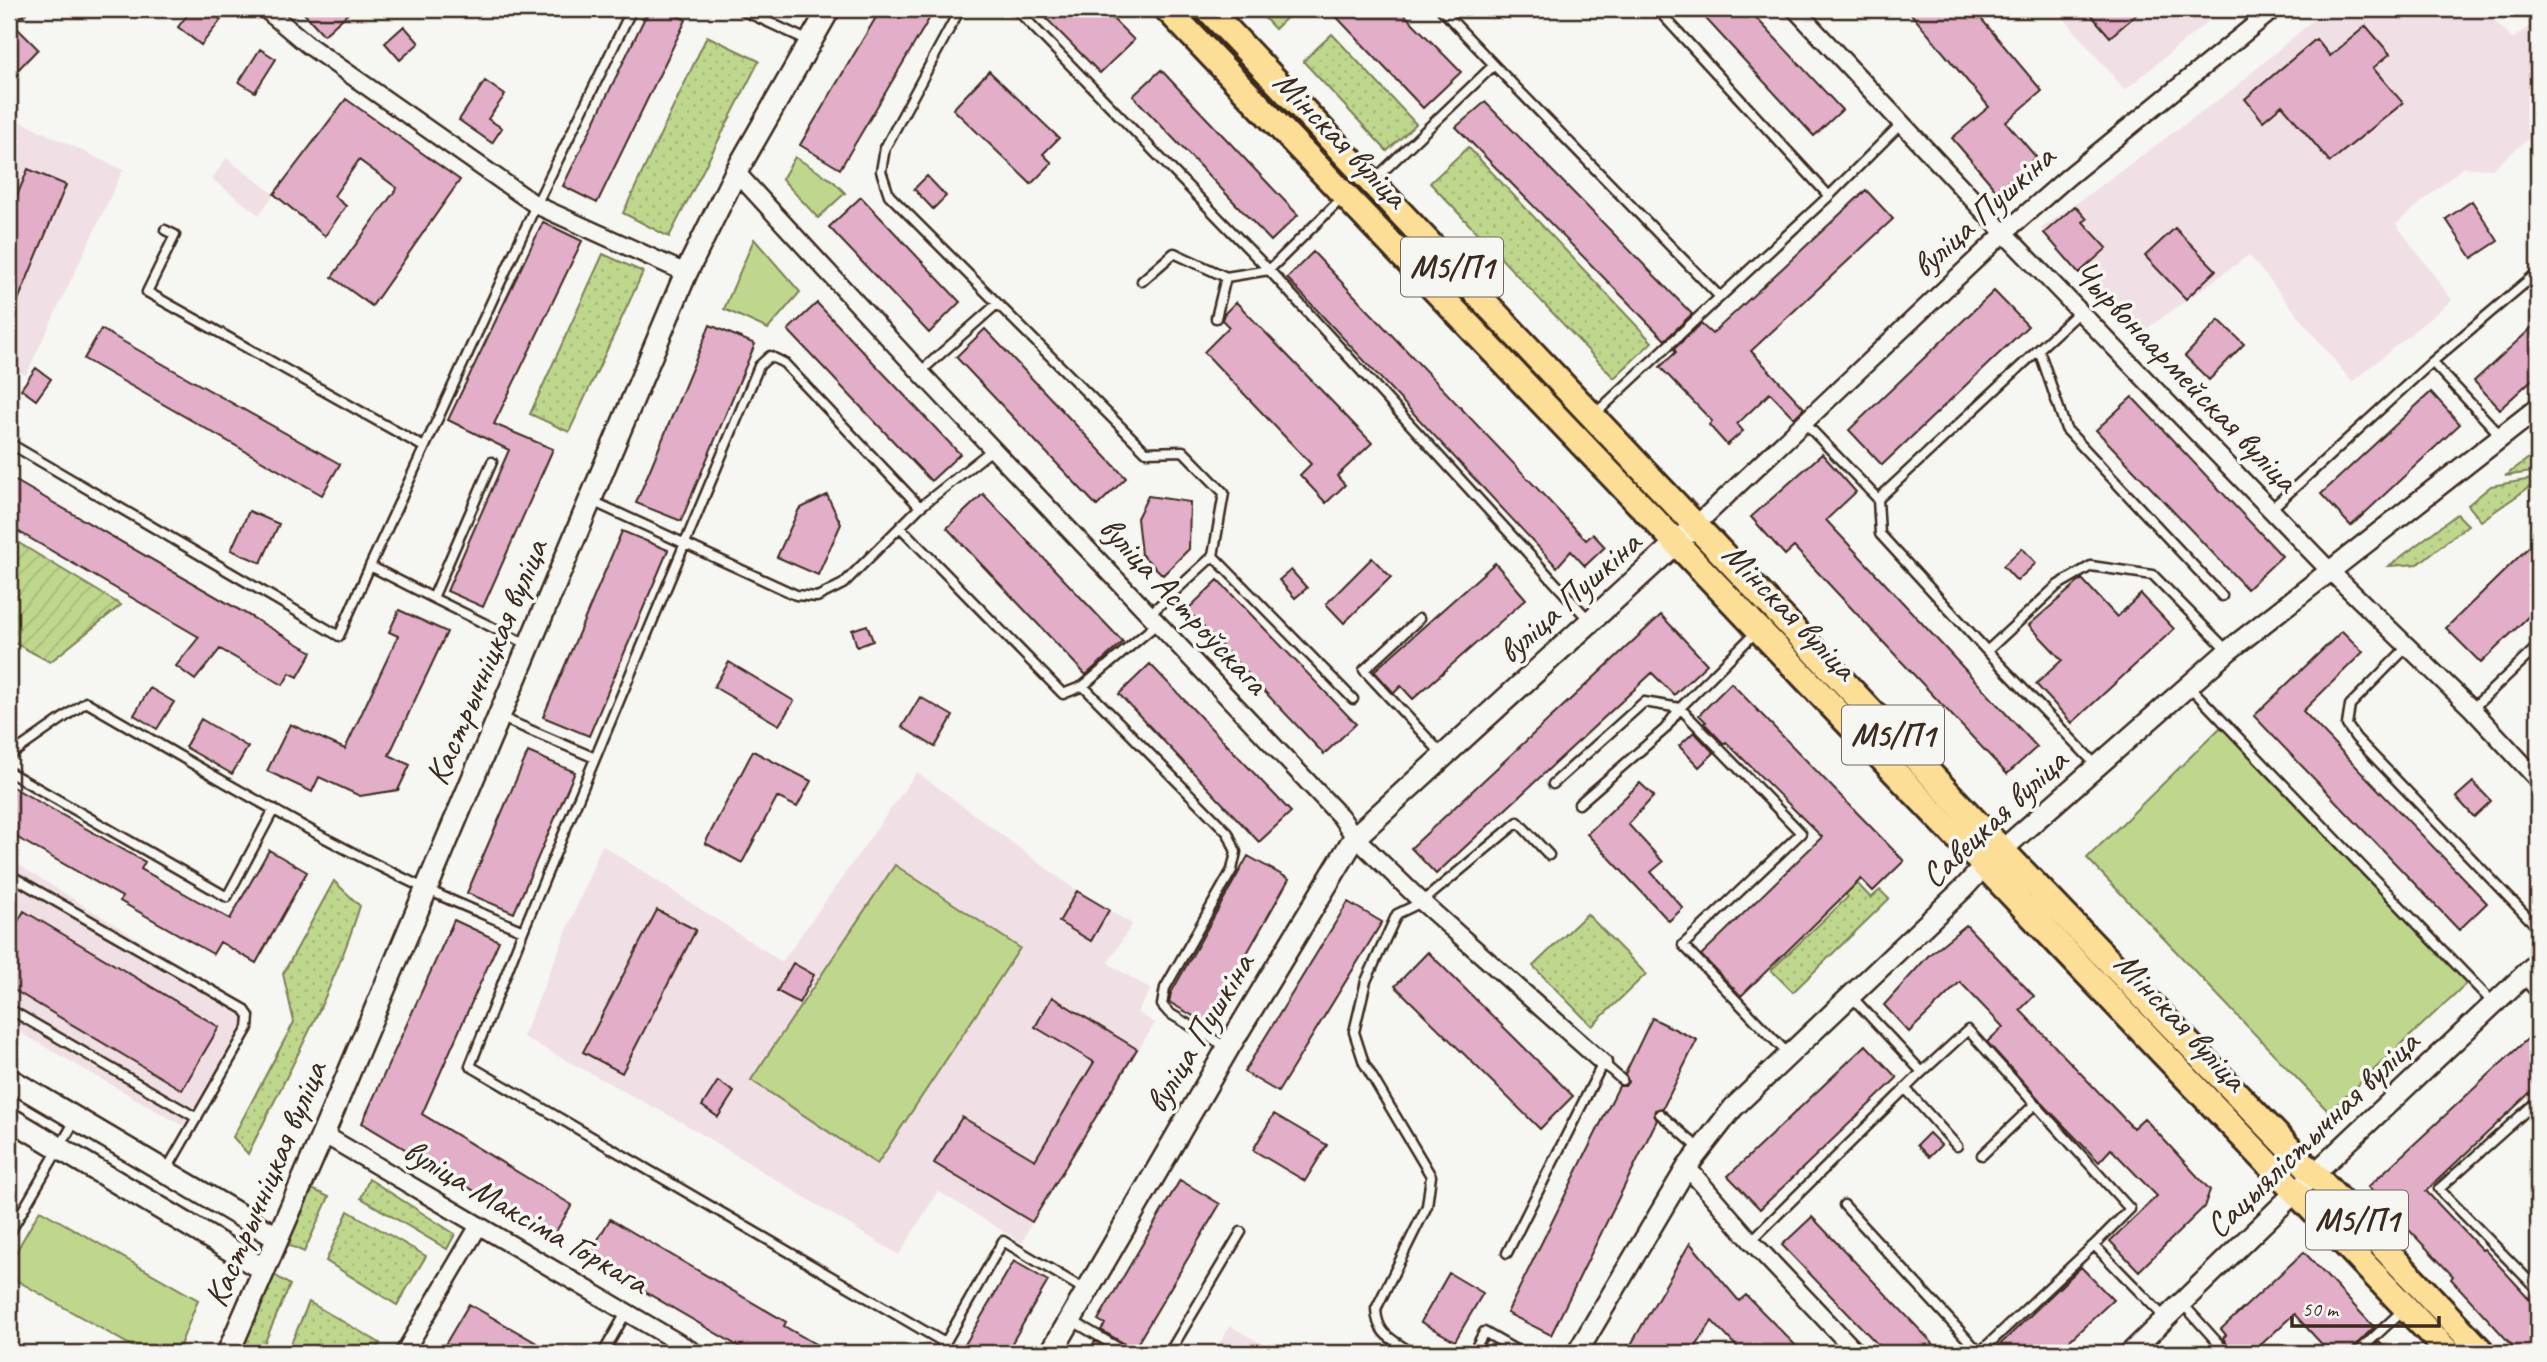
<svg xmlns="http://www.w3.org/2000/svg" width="2547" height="1362" viewBox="0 0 2547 1362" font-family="Caveat,sans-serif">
  <defs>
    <pattern id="grass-dots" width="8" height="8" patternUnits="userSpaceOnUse" patternTransform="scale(1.75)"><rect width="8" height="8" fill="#bed78d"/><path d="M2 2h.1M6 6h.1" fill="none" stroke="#a4b979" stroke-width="1.8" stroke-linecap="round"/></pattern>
    <pattern id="garden-furrows" width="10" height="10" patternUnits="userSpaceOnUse" patternTransform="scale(1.75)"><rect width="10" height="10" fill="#bed78d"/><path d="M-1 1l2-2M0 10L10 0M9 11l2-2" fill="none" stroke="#a4b979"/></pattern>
  </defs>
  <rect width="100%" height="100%" fill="#f6f6f2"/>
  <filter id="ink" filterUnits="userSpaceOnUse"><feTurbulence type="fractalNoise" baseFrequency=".0143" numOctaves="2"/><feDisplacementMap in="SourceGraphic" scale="14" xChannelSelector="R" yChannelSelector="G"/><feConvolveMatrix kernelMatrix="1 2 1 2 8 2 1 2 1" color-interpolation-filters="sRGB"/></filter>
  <g filter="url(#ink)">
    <path fill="#f0e0e5" d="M 2056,9 L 2223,9 L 2125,90 Z
      M 2326,9 L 2446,9 L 2461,15 L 2477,9 L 2484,9 L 2512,39 L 2538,20 L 2538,131 L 2492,169 L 2463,167 L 2396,224 L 2452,300 L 2352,382 L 2249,255 L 2141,333 L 2041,229 L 2233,89 Z
      M 9,116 L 123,170 L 26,375 L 9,366 Z
      M 226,158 L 274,194 L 259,215 L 212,179 Z
      M 917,772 L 1077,891 L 1132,924 L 1108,963 L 1151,990 L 1137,1012 L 1155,1023 L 1032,1222 L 1022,1243 L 938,1191 L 899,1255 L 685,1124 L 523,1037 L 602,845 L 782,962 Z
      M 9,859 L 257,1013 L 183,1126 L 9,1026 Z
      M 1230,1326 L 1278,1353 L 1214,1353 Z"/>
    <path fill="url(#grass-dots)" stroke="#7c8056" stroke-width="2" d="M 1256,9 L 1296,9 L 1275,29 Z
      M 1332,34 L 1416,124 L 1387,151 L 1303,61 Z
      M 707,36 L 759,61 L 669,237 L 623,213 Z
      M 1468,147 L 1652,342 L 1614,378 L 1430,183 Z
      M 603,254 L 643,272 L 569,432 L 530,414 Z
      M 2538,451 L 2538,471 L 2505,476 Z
      M 2538,478 L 2538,481 L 2481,521 L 2468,505 L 2491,486 Z
      M 2457,514 L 2468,525 L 2418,564 L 2389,566 Z
      M 1853,879 L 1871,898 L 1880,890 L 1889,899 L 1793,992 L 1771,970 L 1848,897 L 1842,890 Z
      M 334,881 L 360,906 C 333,993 288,1072 248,1154 L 233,1137 L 294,1022 L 283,974 Z
      M 1587,914 L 1646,974 L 1592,1026 L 1533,966 Z
      M 369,1179 L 455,1234 L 447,1249 L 361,1198 Z
      M 312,1189 L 329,1197 L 304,1252 L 286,1244 Z
      M 348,1211 L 426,1256 L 397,1305 L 326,1261 Z
      M 273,1274 L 290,1285 L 260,1353 L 238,1353 Z
      M 309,1302 L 380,1343 L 374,1353 L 287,1353 Z"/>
    <path fill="#bed78d" stroke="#7c8056" stroke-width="2" d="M 795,157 L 833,181 L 845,193 L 818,218 L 782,179 Z
      M 754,239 L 800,292 L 768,329 L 724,309 Z
      M 2222,726 L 2471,979 L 2329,1112 L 2087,858 Z
      M 895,865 L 1020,948 L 877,1164 L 751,1080 Z
      M 40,1210 L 198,1300 L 177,1353 L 144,1353 L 9,1276 L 9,1264 Z"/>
    <path fill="url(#garden-furrows)" stroke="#7c8056" stroke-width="2" d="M 9,537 L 121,605 L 50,662 L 9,640 Z"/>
    <path fill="#e2aec8" stroke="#3b2a1e" stroke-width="2" d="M 192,9 L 207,9 L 221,20 L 201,45 L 178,27 Z
      M 300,9 L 353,9 L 324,35 Z
      M 649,9 L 664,9 L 686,20 L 597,203 L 563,186 Z
      M 881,9 L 935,9 L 840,169 L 800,145 Z
      M 1037,9 L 1103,9 L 1134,40 L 1100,73 Z
      M 1329,9 L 1399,9 L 1461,72 L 1423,108 Z
      M 1697,9 L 1748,9 L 1842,110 L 1814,136 Z
      M 1907,9 L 1973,9 L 2042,91 L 2006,122 L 2036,157 L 1997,191 L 1952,138 L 1989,107 Z
      M 2086,9 L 2143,9 L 2110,37 Z
      M 9,20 L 38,49 L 9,79 Z
      M 404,26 L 419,43 L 400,60 L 385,43 Z
      M 2366,26 L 2390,54 L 2373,68 L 2403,103 L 2330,162 L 2282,105 L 2263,121 L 2245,99 L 2316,39 L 2330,56 Z
      M 260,49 L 276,59 L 255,92 L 239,82 Z
      M 1161,70 L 1298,215 L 1271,241 L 1133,96 Z
      M 989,71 L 1059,138 L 1043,154 L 1052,163 L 1031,184 L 953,109 Z
      M 485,81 L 505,95 L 488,119 L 502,128 L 492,143 L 459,120 Z
      M 346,99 L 460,180 L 372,306 L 332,277 L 397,188 L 359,160 L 334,196 L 346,206 L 325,236 L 274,194 Z
      M 1485,102 L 1692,314 L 1665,340 L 1456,127 Z
      M 28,169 L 66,185 L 9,322 L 9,215 Z
      M 927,176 L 946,196 L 933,209 L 914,189 Z
      M 1866,190 L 1893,219 L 1751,351 L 1804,408 L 1794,418 L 1770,393 L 1737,424 L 1743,431 L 1727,445 L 1709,425 L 1712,421 L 1660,367 L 1676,352 L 1674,349 L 1701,324 L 1712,334 Z
      M 861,197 L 960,302 L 929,333 L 829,227 Z
      M 2472,201 L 2498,241 L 2472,258 L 2446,219 Z
      M 2075,206 L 2087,219 L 2083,222 L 2107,248 L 2079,273 L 2044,233 Z
      M 543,222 L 582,241 L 494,424 L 553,449 L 483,607 L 447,591 L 509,450 L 448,420 Z
      M 2175,228 L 2216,270 L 2186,299 L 2145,256 Z
      M 1313,252 L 1586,540 L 1593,534 L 1605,547 L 1585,566 L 1571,551 L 1557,567 L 1287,278 Z
      M 1994,291 L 2028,326 L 1882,465 L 1849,430 Z
      M 1236,302 L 1372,443 L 1337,476 L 1345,485 L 1326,503 L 1300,475 L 1311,464 L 1204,352 L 1229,327 L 1222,320 L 1224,314 Z
      M 817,303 L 960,454 L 931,481 L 788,330 Z
      M 2219,320 L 2244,344 L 2209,380 L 2185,356 Z
      M 2538,322 L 2538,374 L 2500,409 L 2474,381 Z
      M 710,325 L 755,344 L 681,521 L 636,503 Z
      M 101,329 L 340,464 L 322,495 L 84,359 Z
      M 985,329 L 1126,478 L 1097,506 L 956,357 Z
      M 36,368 L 51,379 L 36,400 L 21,389 Z
      M 2431,392 L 2460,424 L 2351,526 L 2321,494 Z
      M 2132,397 L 2282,556 L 2247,589 L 2096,430 Z
      M 1822,454 L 1856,492 L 1826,520 L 2037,747 L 2007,774 L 1794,547 L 1785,555 L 1751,517 Z
      M 9,477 L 312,652 L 298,677 L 290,673 L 283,685 L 220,649 L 195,680 L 176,666 L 199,637 L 9,526 Z
      M 983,494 L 1123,642 L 1086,675 L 947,528 Z
      M 827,495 L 841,524 L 818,575 L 777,557 L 799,509 Z
      M 1148,496 L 1190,502 L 1189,549 L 1163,575 L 1141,554 L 1137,518 Z
      M 249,511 L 279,524 L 261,563 L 231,550 Z
      M 622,531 L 668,550 L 589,736 L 543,717 Z
      M 2538,538 L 2538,607 L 2481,663 L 2446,628 Z
      M 2022,548 L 2036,563 L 2017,581 L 2003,566 Z
      M 1372,558 L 1391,577 L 1344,623 L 1326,604 Z
      M 1495,563 L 1526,599 L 1413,699 L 1401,686 L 1394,693 L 1374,671 Z
      M 1291,570 L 1307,588 L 1295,598 L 1279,580 Z
      M 2082,579 L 2117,617 L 2141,594 L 2174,629 L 2072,723 L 2036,684 L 2062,660 L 2029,625 Z
      M 1218,580 L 1356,724 L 1324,754 L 1187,610 Z
      M 399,610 L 447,632 L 389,755 L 410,765 L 398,790 L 360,796 L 319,777 L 312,792 L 267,771 L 290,724 L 345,749 L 398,636 L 389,632 Z
      M 1661,615 L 1707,664 L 1674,695 L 1652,673 L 1436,874 L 1411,848 Z
      M 867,625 L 873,641 L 857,647 L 852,630 Z
      M 2342,631 L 2363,652 L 2303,711 L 2487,903 L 2459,930 L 2254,716 Z
      M 729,662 L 794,701 L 779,725 L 714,687 Z
      M 1150,664 L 1291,812 L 1259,842 L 1119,694 Z
      M 1731,683 L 1904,861 L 1873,891 L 1861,879 L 1741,996 L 1701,955 L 1822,837 L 1726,742 L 1724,744 L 1704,723 L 1706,722 L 1699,715 Z
      M 150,688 L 174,702 L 157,729 L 134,715 Z
      M 920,697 L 953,716 L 935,747 L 902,727 Z
      M 201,719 L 248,747 L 232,774 L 185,747 Z
      M 1694,732 L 1714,753 L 1699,767 L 1679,746 Z
      M 753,751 L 811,781 L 797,807 L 777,797 L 742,863 L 705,843 Z
      M 528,752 L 575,772 L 514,913 L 467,893 Z
      M 2473,782 L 2491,801 L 2474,817 L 2456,797 Z
      M 1640,783 L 1654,796 L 1628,824 L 1663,862 L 1651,872 L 1683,908 L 1669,921 L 1587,834 Z
      M 9,785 L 145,862 L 141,869 L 230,919 L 269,850 L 307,872 L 256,963 L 220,942 L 213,954 L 120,901 L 122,897 L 9,833 Z
      M 1248,856 L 1289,879 L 1207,1024 L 1169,1002 L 1171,993 Z
      M 1077,891 L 1109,910 L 1091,941 L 1059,922 Z
      M 1348,902 L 1382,922 L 1278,1092 L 1244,1072 Z
      M 657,910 L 696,930 L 622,1073 L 583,1052 Z
      M 24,911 L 219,1027 L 182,1090 L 9,987 L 9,937 Z
      M 454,920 L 499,941 L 422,1114 L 572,1205 L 552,1238 L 362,1123 Z
      M 1966,925 L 2034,996 L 2020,1010 L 2133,1128 L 2144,1118 L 2210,1190 L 2204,1207 L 2139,1271 L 2110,1241 L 2157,1196 L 2111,1149 L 2099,1162 L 2047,1108 L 1987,1042 L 2003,1027 L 1960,982 L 1909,1032 L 1884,1005 L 1929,955 Z
      M 1428,952 L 1573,1096 L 1540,1129 L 1395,986 Z
      M 793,963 L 814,975 L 799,1003 L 777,991 Z
      M 1052,997 L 1137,1049 L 1032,1222 L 934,1163 L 962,1117 L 1035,1160 L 1094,1062 L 1035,1027 Z
      M 1652,1018 L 1697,1040 L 1663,1108 L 1655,1110 L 1654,1115 L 1657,1120 L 1551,1335 L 1507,1313 L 1619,1086 L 1625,1086 L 1628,1082 L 1625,1074 Z
      M 2538,1029 L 2538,1085 L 2426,1191 L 2482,1250 L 2484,1249 L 2538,1308 L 2538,1345 L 2530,1353 L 2519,1353 L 2451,1279 L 2453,1276 L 2368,1187 Z
      M 1866,1045 L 1897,1078 L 1760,1209 L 1728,1176 Z
      M 718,1081 L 734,1092 L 718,1117 L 702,1106 Z
      M 1274,1114 L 1327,1145 L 1305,1181 L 1253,1150 Z
      M 1929,1133 L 1941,1145 L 1929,1157 L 1917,1145 Z
      M 1180,1180 L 1220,1204 L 1133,1351 L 1130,1347 L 1101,1330 L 1105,1324 L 1098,1320 Z
      M 1812,1217 L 1942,1353 L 1886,1353 L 1782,1245 Z
      M 610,1219 L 786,1322 L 784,1326 L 831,1353 L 750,1353 L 587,1258 Z
      M 1690,1243 L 1739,1301 L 1746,1295 L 1803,1353 L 1743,1353 L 1712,1321 L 1692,1353 L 1626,1353 Z
      M 2304,1252 L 2374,1327 L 2353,1348 L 2351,1353 L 2330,1353 L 2294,1314 L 2252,1353 L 2233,1353 L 2223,1338 L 2226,1335 L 2221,1329 Z
      M 1014,1261 L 1048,1281 L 1006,1353 L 960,1353 Z
      M 2081,1267 L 2113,1300 L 2056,1353 L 1991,1353 Z
      M 1449,1273 L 1483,1293 L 1455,1341 L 1421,1322 Z
      M 469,1304 L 554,1353 L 440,1353 Z
      M 1095,1341 L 1115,1353 L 1088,1353 Z
      M 2379,1342 L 2390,1353 L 2366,1353 Z"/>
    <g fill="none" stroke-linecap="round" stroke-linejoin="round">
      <g stroke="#3b2a1e" stroke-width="13">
        <path id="service" d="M 20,9 L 21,11
          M 740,9 L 809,41
          M 960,9 L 885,148 L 881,171 L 889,195 L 1146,452 L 1183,451 L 1224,493 L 1213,556 L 1353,699
          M 1016,9 L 1269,270 L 1342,198
          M 1441,9 L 1494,65
          M 1657,9 L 1829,196
          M 1374,180 L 1494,65 L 1720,297 L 1594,415
          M 165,230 L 175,235 L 147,292 L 424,447
          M 1142,281 L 1174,253 L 1226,277 L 1269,270 L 1588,619
          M 1720,297 L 1829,196 L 1901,124
          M 1216,318 L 1226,277
          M 2039,350 L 2066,429 L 2222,596
          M 2432,362 L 2501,436
          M 920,372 L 997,304
          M 1805,423 L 1878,499 L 1880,534 L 1987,651 L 2097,766
          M 9,443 L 339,636 L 370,566 L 433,598
          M 993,449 L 920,507 L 784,363 L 770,356 L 759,366 L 523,931 L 470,1066 L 945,1343 L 1003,1241 L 1085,1290
          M 492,462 L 433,598 L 526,644
          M 1878,499 L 2080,311
          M 590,500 L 796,595 L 817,597 L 843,584 L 920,507
          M 2271,509 L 2432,362 L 2538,272
          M 900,527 L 1063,694 L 1083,686 L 1158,623
          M 370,566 L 536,205 L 632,9
          M 1150,614 L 1213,556
          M 1419,619 L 1364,670 L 1442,754
          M 2407,647 L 2350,705 L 2347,725 L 2356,738 L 2538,928
          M 1987,651 L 2058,585 L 2091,566 L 2153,575 L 2228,651
          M 1083,686 L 1228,833 L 1236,852 L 1232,870 L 1165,988 L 1162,1005 L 1169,1013 L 1228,1048
          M 2189,686 L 2494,1004
          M 2472,709 L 2538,646
          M 502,718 L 595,758
          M 9,756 L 86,702 C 198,766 309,834 426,889 C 458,904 491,917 523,931
          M 9,772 L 227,897 L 274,809
          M 1553,784 L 1644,702 L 1680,708 L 1757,631
          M 1579,804 L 1665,729 L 1680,708 L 1801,833 L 1683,945 L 1789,1055
          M 9,878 L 15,878 L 244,1009 L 249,1016 L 248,1028 L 166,1171
          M 2522,978 L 2538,995
          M 1851,996 L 1922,1072 L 1968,1030 L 2130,1209 L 2094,1245
          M 9,1009 L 197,1118
          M 1905,1088 L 1957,1146
          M 2536,1102 L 2439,1189 L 2538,1290
          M 1660,1114 L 1700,1149
          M 1982,1155 L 2034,1105
          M 1844,1205 L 1980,1353
          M 9,1234 L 76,1119
          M 1751,1241 L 1922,1072
          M 1507,1253 L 1603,1063 L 1622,1080
          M 2182,1303 L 2227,1353
          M 1071,1320 L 1127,1353
          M 603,1353 L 626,1313
          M 1169,1353 L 1241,1232
          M 1412,1353 C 1392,1339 1377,1335 1376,1309 L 1427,1206 L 1431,1176 L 1364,1063 L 1354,1032 L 1366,981 L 1397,914 L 1422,902 L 1518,822 L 1549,855
          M 1473,1353 L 1484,1332 L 1521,1353
          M 1979,1353 L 2094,1245 L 2166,1319
          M 2304,1353 L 2307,1353
          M 2357,1353 L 2403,1310"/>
      </g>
      <g stroke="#3b2a1e" stroke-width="21">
        <path id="minor" d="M 265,9 L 308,45 L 536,205 L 686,273
          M 1795,9 L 2004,233 L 2329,570 L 2472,709 L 2538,780
          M 736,172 L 920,372 L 1340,816 L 1355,837 L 1422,902 L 1603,1063
          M 1695,526 L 2004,233 L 2068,177 L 2274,9
          M 323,1134 L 696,1353
          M 1687,1167 L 1751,1241 L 1857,1353
          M 404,1353 L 478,1227"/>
      </g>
      <g stroke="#3b2a1e" stroke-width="24">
        <path id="tertiary" d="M 1577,1353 L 1687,1167 L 1733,1108 L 1964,888 L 1985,865 L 2228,651 L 2538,408
          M 2130,1353 L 2314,1174 L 2538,962"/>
      </g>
      <g stroke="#3b2a1e" stroke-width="26">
        <path id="secondary" d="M 9,1079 L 278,1238
          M 9,1118 L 264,1270
          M 228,1353 L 323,1134 L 686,273 L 736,172 L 829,9
          M 1051,1353 L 1228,1048 L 1355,837 L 1688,532"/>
      </g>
      <g stroke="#3b2a1e" stroke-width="30">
        <path id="primary" d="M 1167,9 L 2449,1353
          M 1208,9 L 2002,850 L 2314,1174 L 2483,1353"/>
      </g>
      <use href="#service" stroke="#f6f6f2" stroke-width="8"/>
      <use href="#minor" stroke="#f6f6f2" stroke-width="16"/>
      <use href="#tertiary" stroke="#f6f6f2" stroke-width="19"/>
      <use href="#secondary" stroke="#f6f6f2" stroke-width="21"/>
      <use href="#primary" stroke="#fdde96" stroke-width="24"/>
    </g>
  </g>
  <g text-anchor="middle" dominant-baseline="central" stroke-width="7" stroke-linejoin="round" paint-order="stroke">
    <g fill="#f6f6f2" stroke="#73675e" stroke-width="2">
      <rect x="1401" y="237.5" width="102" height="59" rx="5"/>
      <rect x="1842" y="705.5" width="102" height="59" rx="5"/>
      <rect x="2306" y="1190.5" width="102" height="59" rx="5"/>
    </g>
    <g font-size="33" font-weight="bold" fill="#3b2a1e">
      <text x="1452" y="267">М5/П1</text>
      <text x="1893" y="735">М5/П1</text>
      <text x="2357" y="1220">М5/П1</text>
    </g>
    <g font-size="35" fill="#3b2a1e" stroke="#f6f6f2">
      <text transform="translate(1341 139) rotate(46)">Мінская вуліца</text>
      <text transform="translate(1983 211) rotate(-42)">вуліца Пушкіна</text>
      <text transform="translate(2186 376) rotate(46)">Чырвонаармейская вуліца</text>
      <text transform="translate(1569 597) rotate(-42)">вуліца Пушкіна</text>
      <text transform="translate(1184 605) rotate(47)">вуліца Астроўскага</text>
      <text transform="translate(1790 611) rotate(46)">Мінская вуліца</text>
      <text transform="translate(486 662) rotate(-67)">Кастрычніцкая вуліца</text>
      <text transform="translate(1994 818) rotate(-43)">Савецкая вуліца</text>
      <text transform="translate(2181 1021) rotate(47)">Мінская вуліца</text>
      <text transform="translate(1199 1033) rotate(-59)">вуліца Пушкіна</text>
      <text transform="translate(2312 1134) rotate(-44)">Сацыялістычная вуліца</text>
      <text transform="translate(265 1184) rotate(-67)">Кастрычніцкая вуліца</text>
      <text transform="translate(526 1216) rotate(30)">вуліца Максіма Горкага</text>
    </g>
  </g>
  <rect width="2547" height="1362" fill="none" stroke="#f6f6f2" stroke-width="35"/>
  <rect x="18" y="18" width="2512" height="1327" fill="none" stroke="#3b2a1e" stroke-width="2.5" filter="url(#ink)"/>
  <path d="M2292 1316v10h147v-10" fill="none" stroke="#3b2a1e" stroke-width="3.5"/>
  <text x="2302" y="1316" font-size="21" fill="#3b2a1e" stroke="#f6f6f2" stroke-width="5" paint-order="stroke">50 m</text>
</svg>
